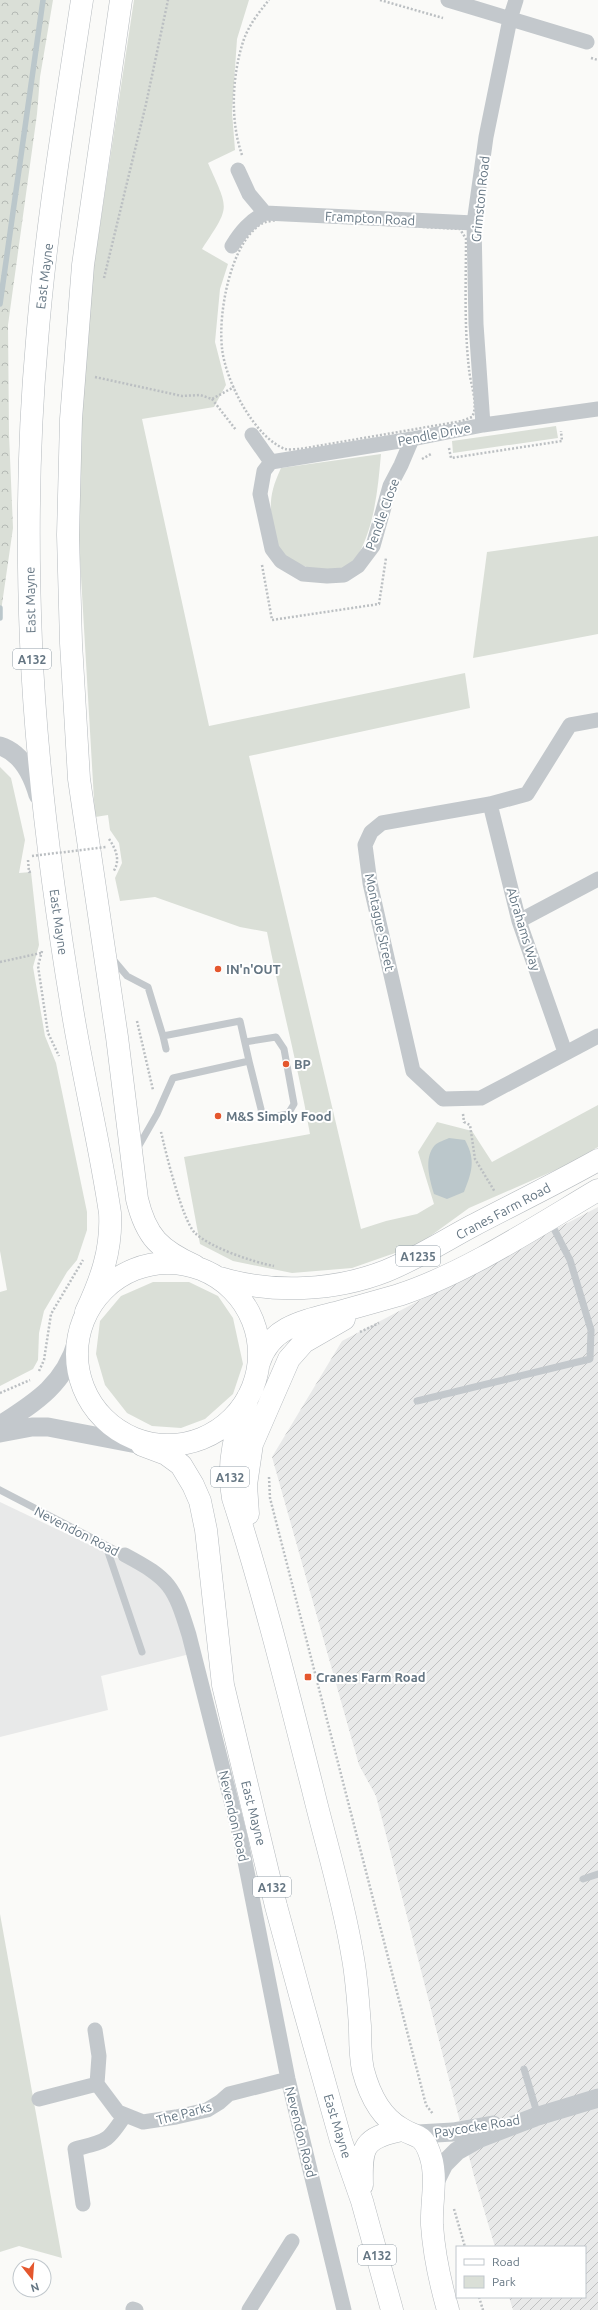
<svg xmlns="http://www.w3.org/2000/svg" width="598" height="2310" viewBox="0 0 598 2310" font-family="Ubuntu,sans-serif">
  <defs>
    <pattern id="industrial-furrows" width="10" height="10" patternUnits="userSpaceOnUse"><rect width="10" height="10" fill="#e8e9e9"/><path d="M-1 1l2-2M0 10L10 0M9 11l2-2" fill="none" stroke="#c0c1c2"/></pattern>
    <pattern id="forest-crowns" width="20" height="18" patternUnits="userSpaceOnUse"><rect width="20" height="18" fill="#dadfd7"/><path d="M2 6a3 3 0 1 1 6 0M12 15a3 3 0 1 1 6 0" fill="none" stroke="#b4b9b4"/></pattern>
  </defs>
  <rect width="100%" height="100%" fill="#fafaf8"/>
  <path fill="#e8e9e9" d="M 0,1502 L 153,1575 L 173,1598 L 190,1654 L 101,1676 L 108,1710 L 0,1737 Z"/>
  <path fill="url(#industrial-furrows)" d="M 598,1207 L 598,2310 L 513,2310 L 509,2297 L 585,2297 L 585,2247 L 495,2247 L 474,2176 L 376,1796 L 359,1765 L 272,1457 L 342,1341 Z"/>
  <path fill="#dadfd7" d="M 134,0 L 249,0 L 237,39 L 232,112 L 235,150 L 208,163 C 229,211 231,205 202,249 L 228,264 L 220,289 L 215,342 L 226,385 L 214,407 L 142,419 L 209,726 L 465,673 L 470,708 L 249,756 L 361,1229 L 386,1221 L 417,1214 L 434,1204 L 418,1152 L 437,1122 L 472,1131 L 492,1162 L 598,1105 L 598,1147 L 567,1165 L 469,1208 L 418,1245 L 352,1268 L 292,1273 L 233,1261 L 200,1244 L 184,1157 L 310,1134 C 298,1066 280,999 267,932 L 240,927 L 155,897 L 120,901 L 115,878 L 122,863 L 119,843 L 110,830 L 108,815 L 95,817 L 79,542 L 82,387 L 91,285 Z
    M 556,426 L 558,438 L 453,453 L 452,441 Z
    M 381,454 C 378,487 375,525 358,555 C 342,583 293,569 277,547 C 274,542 274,534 273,529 C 269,503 270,492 281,468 Z
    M 598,536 L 598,634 L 473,658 L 487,552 Z
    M 0,767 L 11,778 L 25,840 L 19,873 L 31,872 L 39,945 L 33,967 L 45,1036 L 56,1063 L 87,1212 L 87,1230 L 77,1260 L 67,1272 L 44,1311 L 39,1333 L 38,1360 L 33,1369 L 0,1386 L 0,1292 L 7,1290 L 0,1251 Z
    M 153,1282 L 189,1282 L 218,1296 L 233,1318 L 243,1364 L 233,1394 L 205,1419 L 181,1428 L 152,1426 L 127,1413 L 105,1385 L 96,1354 L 100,1321 L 121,1296 Z
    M 0,1914 L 62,2258 L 19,2246 L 0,2252 Z"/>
  <path fill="url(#forest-crowns)" d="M 0,0 L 53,0 L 40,77 L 37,114 L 8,325 L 9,434 L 13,528 L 0,618 Z"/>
  <path fill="#bbc7cb" d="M 449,1138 L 465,1140 C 476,1160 472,1172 464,1192 L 447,1199 L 434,1194 C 430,1180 423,1158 435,1145 C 438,1142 445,1140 449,1138 Z"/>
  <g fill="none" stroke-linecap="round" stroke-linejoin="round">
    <path stroke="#bbc7cb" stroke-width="5.5" d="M 0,304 L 43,0
      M 0,608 L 0,618"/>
    <g stroke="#b5babe" stroke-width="23">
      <path id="primary" d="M 82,0 C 65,113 46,227 37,341 C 28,441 27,542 31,642 C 36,764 52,887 72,1008 C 83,1077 100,1145 110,1213 C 112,1250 101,1280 86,1312
        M 121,0 L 83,265 L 71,419 L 68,535 L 71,643 L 79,779 L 117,1037 L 137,1199 C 146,1237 160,1250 195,1266
        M77 1354a91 91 0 1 1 182 0a91 91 0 1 1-182 0Z
        M 220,1278 C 273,1294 335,1291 386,1271 C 416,1259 444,1241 472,1226 C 514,1204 557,1183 598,1160
        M 259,1363 C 270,1327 303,1321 335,1313 C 357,1307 378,1301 399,1295 C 466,1273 537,1226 598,1190
        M 248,1397 C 236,1432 226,1461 233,1498 C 264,1594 288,1692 313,1790 C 326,1844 343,1898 352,1953 C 357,1978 358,2002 360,2026 C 360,2040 360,2056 363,2070 C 369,2093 380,2117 402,2129 C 414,2137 421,2133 428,2149 C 439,2175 431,2198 432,2225 C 434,2255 440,2282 448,2310
        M 142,1445 L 166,1454 L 181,1465 L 193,1485 L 200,1501 L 206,1530 L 223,1685 L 276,1906 L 302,2002 L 341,2141 L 362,2201 L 392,2310
        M 248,1514 L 246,1485 L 252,1444 L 289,1359 L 304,1342 L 344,1319
        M 362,2185 C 361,2146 363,2138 402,2130"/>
    </g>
    <path stroke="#bbbfc2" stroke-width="2.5" stroke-dasharray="2 2" stroke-linecap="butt" d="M 380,0 L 443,18
      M 591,58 L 598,60
      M 242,155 C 230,121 232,76 243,42 C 248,26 259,12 269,0
      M 279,219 L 460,229 L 466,239 C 466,282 464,326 469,369 C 470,383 479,405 472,417 L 462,421 L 300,449 C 295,449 289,450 285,449 C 254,437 225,380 222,348 C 218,314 230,244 261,224 C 266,221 274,221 279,219 Z
      M 104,278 L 146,104 L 168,0
      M 95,377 L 182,396 L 200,395 L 212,399 L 234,387
      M 212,399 L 236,430
      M 449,448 L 451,458 L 562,441 L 561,431
      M 422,459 L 431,454
      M 262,565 L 272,620 L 379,604 L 386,558
      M 109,839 C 116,849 121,861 113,872
      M 28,860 L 29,872 L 32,871
      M 42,951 L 38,966 L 48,1033 L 59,1056
      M 0,962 L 41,953
      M 137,1021 L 153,1090
      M 463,1114 L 464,1122 L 470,1125 L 475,1159 L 495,1192
      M 161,1132 C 166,1153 182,1220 195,1233 C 211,1248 253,1262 274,1266
      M 360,1332 L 379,1323
      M 39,1371 L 44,1360 L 51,1314 L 83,1260
      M 0,1393 L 30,1380
      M 269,1477 L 270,1498 L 426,2105 L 433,2114
      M 454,2209 L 465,2247
      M 479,2297 L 483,2310"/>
    <path stroke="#c3c8cc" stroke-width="7" d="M 111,957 L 127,976 L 148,987 L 163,1036 L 240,1021 L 249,1061 L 173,1078 L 157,1114 L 137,1149
      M 163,1036 L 166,1049
      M 245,1042 L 276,1037 L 284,1049 L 294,1104 L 288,1114 L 272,1117 L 262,1113 L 249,1061
      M 417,1401 L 590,1359 L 591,1330 L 570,1260 L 550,1221
      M 0,1490 L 125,1555
      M 106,1546 L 142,1652
      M 583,1879 L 598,1874
      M 524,2069 L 538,2116"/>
    <path stroke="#c3c8cc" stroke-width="15" d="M 448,0 L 587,42
      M 238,170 L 249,194 L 265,213
      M 265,213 L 474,223
      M 232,246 C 241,231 250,221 265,213
      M 483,425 L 476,324 L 474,223 L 486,137 L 510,19 L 516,0
      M 252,435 L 271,462
      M 271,462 L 412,439 L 483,425 L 598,409
      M 271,462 L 264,471 L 260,494 L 272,549 L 281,561 L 303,574 L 327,576 L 344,575 L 358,566 L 373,546 L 390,486 L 401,465 L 412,439
      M 598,720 L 570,725 L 527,794 L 490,804 L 382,823 L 371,832 L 365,845 L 370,883 L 413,1071 L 443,1099 L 481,1098 L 598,1036
      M 490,804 L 519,921 L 565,1052
      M 519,921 L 598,879
      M 125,1555 C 170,1579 174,1586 189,1635 L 240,1836 L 288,2079 L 344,2310
      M 95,2030 L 99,2056 L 97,2084 L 118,2112 L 143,2122 L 176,2117 L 207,2110 L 220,2102 L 229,2094 L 288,2079
      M 39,2099 L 97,2084
      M 83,2204 L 75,2149 C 106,2141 107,2143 125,2115
      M 133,2309 L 136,2310
      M 249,2310 L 292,2241"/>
    <path stroke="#c3c8cc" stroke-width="19" d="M 0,746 C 22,753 32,774 38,795
      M 0,1425 C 36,1402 65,1384 77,1341
      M 0,1433 L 32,1427 L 48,1427 L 142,1445
      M 418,2134 L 453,2132 L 493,2125
      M 436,2180 L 444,2164 L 457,2151 L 480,2138 L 535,2117 L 598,2098"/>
    <use href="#primary" stroke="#fff" stroke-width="22"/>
    <path stroke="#bbbfc2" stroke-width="2.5" stroke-dasharray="2 2" stroke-linecap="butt" d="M 32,856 L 106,847"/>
  </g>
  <g fill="#e4572e" stroke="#fff" stroke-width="1.5">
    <circle cx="218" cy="969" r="4"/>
    <circle cx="286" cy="1064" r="4"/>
    <circle cx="218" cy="1116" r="4"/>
    <rect x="304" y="1673" width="8" height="8" rx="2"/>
  </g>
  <g text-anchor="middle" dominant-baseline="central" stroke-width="4" stroke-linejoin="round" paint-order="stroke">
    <g fill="#fff" stroke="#939fa8" stroke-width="1">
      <rect x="13" y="649" width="38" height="20" rx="3"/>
      <rect x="396" y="1246" width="44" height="20" rx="3"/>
      <rect x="211" y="1467" width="38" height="20" rx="3"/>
      <rect x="253" y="1877" width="38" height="20" rx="3"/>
      <rect x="358" y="2245" width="38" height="20" rx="3"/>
    </g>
    <g font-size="12" font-weight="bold" fill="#657683">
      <text x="32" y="659">A132</text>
      <text x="418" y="1256">A1235</text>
      <text x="230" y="1477">A132</text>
      <text x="272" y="1887">A132</text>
      <text x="377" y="2255">A132</text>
    </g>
    <g font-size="13" fill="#657683" stroke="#fff">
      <text transform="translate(480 199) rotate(-84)">Grimston Road</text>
      <text transform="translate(370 218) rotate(3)">Frampton Road</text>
      <text transform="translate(44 276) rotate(-83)">East Mayne</text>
      <text transform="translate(434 434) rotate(-11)">Pendle Drive</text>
      <text transform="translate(382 514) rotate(-70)">Pendle Close</text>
      <text transform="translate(30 600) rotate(-91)">East Mayne</text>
      <text transform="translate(59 922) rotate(82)">East Mayne</text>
      <text transform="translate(380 922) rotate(78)">Montague Street</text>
      <text transform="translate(524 929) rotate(73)">Abrahams Way</text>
      <text transform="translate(503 1211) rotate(-28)">Cranes Farm Road</text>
      <text transform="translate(77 1531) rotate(27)">Nevendon Road</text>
      <text transform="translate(254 1813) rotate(76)">East Mayne</text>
      <text transform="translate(234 1816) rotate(77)">Nevendon Road</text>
      <text transform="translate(184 2113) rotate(-15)">The Parks</text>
      <text transform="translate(338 2126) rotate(73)">East Mayne</text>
      <text transform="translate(477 2126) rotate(-9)">Paycocke Road</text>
      <text transform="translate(301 2132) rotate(76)">Nevendon Road</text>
    </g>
    <g font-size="13" font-weight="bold" fill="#657683" stroke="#fff" text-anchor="start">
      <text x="226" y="969">IN'n'OUT</text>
      <text x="294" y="1064">BP</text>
      <text x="226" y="1116">M&amp;S Simply Food</text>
      <text x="316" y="1677">Cranes Farm Road</text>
    </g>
  </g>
  <rect x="456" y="2246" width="130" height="52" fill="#ffffff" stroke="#c1c8cd"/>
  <rect x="464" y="2259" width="20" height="6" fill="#ffffff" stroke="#c1c8cd"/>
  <text x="492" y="2266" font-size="12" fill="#657683">Road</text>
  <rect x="464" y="2276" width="20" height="12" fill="#dadfd7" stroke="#c1c8cd"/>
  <text x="492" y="2286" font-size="12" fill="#657683">Park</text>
  <g transform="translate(32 2278) rotate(163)"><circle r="19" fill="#ffffff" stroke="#c1c8cd"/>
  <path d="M0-3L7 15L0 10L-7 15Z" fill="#e4572e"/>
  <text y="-6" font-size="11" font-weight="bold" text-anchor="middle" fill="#657683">N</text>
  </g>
</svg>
